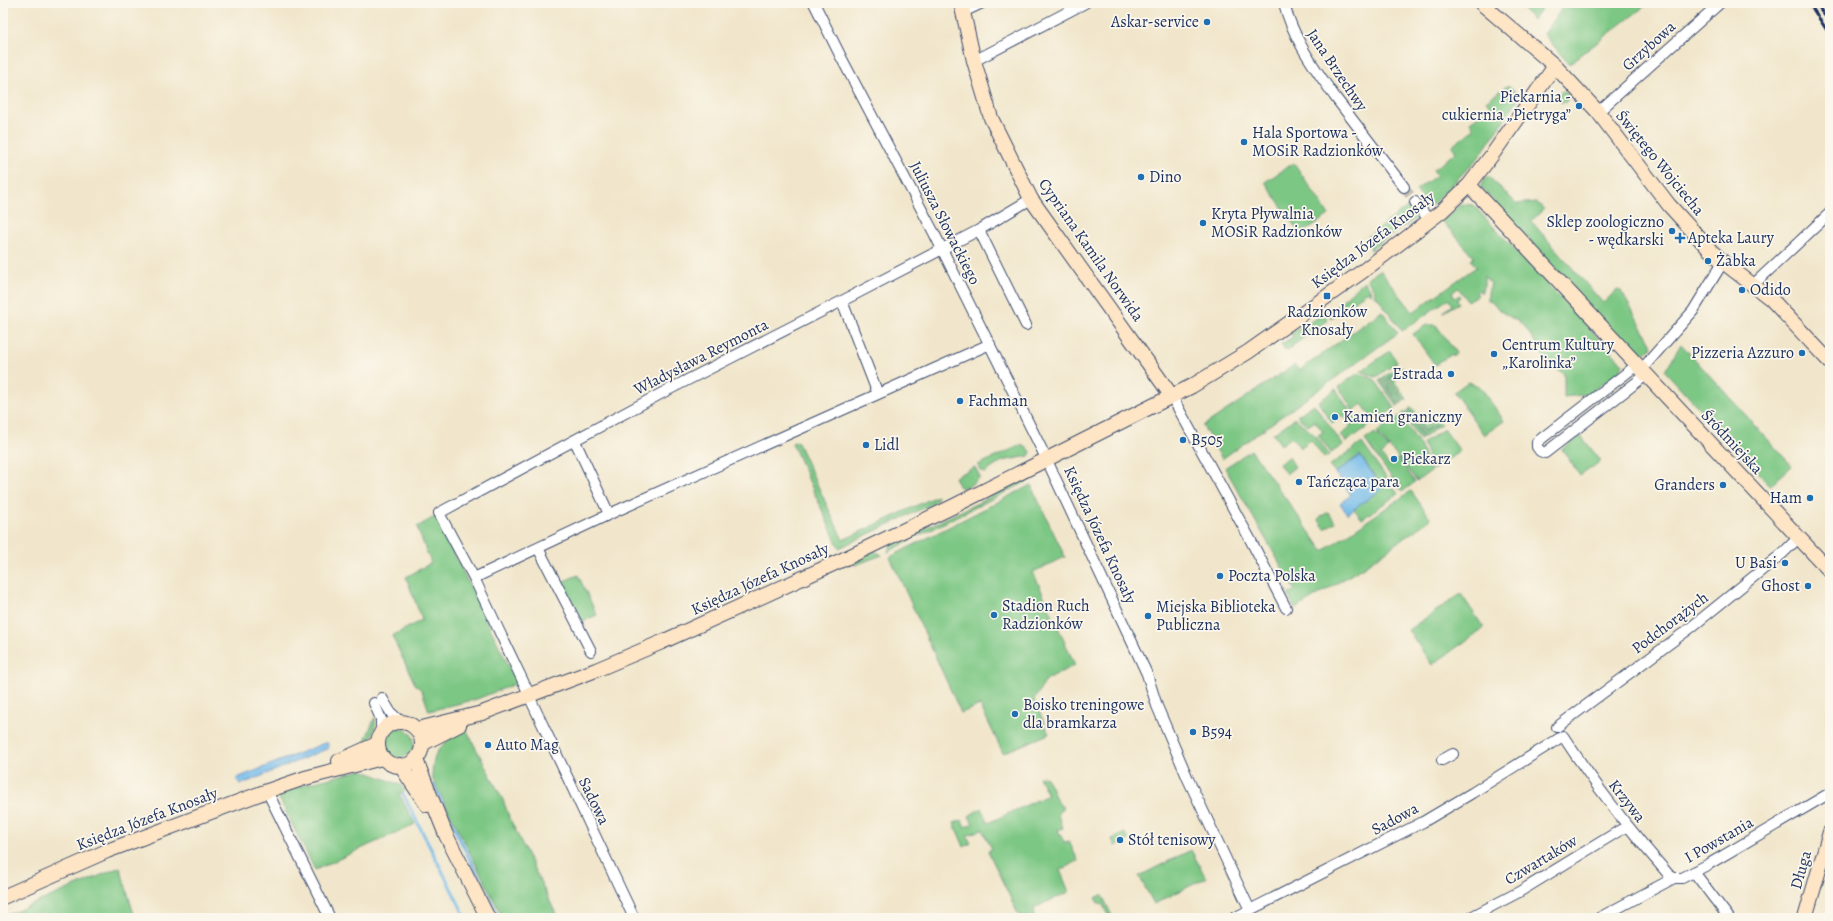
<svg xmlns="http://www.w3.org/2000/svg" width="1833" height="921" viewBox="0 0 1833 921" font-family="Alegreya,serif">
  <rect width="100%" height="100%" fill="#fbf7ec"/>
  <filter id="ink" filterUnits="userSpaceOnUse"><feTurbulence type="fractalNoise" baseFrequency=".025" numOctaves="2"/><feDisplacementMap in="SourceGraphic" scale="8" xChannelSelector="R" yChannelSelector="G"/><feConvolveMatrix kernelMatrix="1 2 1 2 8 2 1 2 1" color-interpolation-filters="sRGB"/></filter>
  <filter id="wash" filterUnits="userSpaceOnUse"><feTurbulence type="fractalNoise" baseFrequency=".012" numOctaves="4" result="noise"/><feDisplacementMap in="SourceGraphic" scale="16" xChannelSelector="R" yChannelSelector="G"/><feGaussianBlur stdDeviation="0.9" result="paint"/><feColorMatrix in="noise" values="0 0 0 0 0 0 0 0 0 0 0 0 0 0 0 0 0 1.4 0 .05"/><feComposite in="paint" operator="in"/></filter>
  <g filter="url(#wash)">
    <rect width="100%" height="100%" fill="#f1e6cb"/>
    <path fill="#7dc784" stroke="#4c7b71" d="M 1522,3 L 1545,3 L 1533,21 L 1521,5 Z
      M 1566,3 L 1649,3 L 1569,64 L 1544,34 Z
      M 1508,85 L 1520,96 L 1479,157 L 1429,208 L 1416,190 L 1437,175 L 1433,170 L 1456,152 L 1452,146 L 1474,129 L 1470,122 L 1491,107 L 1486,101 Z
      M1557.5 97a5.5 5.5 0 1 1 11 0a5.5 5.5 0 1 1-11 0Z
      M 1294,163 L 1329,215 L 1300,234 L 1265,182 Z
      M 1488,176 L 1517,204 L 1536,202 L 1544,209 L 1531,221 L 1603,303 L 1617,290 L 1621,291 L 1651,343 L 1652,347 L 1642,357 L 1637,359 L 1480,186 Z
      M 1411,204 L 1420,216 L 1373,247 L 1372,252 L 1366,238 Z
      M 1461,204 L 1473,205 L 1623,364 L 1620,371 L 1589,394 L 1564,397 L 1564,374 L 1548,363 L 1524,325 L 1500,311 L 1492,301 L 1488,300 L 1488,292 L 1491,284 L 1484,276 L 1484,286 L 1481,293 L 1479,290 L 1476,292 L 1478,295 L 1468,301 L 1458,288 L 1452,293 L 1455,298 L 1459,295 L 1460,297 L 1457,300 L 1459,303 L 1443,312 L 1452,305 L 1448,299 L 1402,331 L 1376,295 L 1374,296 L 1375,291 L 1367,279 L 1380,270 L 1413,312 L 1476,267 L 1477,268 L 1471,260 L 1474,257 L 1442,221 Z
      M 1364,281 L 1372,293 L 1370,294 L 1368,291 L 1331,318 L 1326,312 L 1331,309 L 1333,311 L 1338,307 L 1337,305 Z
      M 1382,311 L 1398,333 L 1222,459 L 1203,426 L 1294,365 L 1300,370 Z
      M 1324,314 L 1328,320 L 1291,347 L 1292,348 L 1285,350 L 1281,344 L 1293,337 L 1291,333 Z
      M 1426,325 L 1436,325 L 1456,353 L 1453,356 L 1452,354 L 1435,365 L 1413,334 Z
      M 1681,344 L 1792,466 L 1770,486 L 1665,371 Z
      M 1390,351 L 1397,362 L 1376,377 L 1361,371 Z
      M 1400,366 L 1405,373 L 1394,381 L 1407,399 L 1404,401 L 1389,379 L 1400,372 L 1397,368 Z
      M 1396,369 L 1398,372 L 1387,379 L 1403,402 L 1400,404 L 1382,378 Z
      M 1358,373 L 1374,379 L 1395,408 L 1371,424 L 1364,419 L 1370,415 L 1362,404 L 1353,411 L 1339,387 Z
      M 1381,379 L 1399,405 L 1397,406 L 1379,381 Z
      M 1468,382 L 1482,389 L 1504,421 L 1484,435 L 1454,392 Z
      M 1336,389 L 1351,413 L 1369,426 L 1346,442 L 1341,435 L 1351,426 L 1344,416 L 1332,423 L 1318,402 Z
      M 1314,404 L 1343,445 L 1331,453 L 1318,435 L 1323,432 L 1315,421 L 1308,426 L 1297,416 Z
      M 1412,407 L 1425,426 L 1437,419 L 1441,425 L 1438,427 L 1436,424 L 1425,431 L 1409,409 Z
      M 1409,410 L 1424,432 L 1436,425 L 1437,427 L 1424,437 L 1406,412 Z
      M 1405,412 L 1423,438 L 1420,440 L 1402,414 Z
      M 1400,416 L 1420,445 L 1431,471 L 1417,481 L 1377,432 Z
      M 1295,418 L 1317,437 L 1329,455 L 1324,458 L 1311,440 L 1300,448 L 1292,437 L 1281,445 L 1273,434 Z
      M 1444,429 L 1460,451 L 1433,470 L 1423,443 Z
      M 1375,433 L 1389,448 L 1381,455 L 1389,465 L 1398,459 L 1415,482 L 1402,492 L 1365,440 Z
      M 1581,436 L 1601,461 L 1580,476 L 1562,449 Z
      M 797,441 L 843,540 L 937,496 L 937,500 L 932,504 L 839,548 L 792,443 Z
      M 1362,443 L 1398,494 L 1362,519 L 1354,509 L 1383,488 L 1360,455 L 1335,473 L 1329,466 Z
      M 1021,445 L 1029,449 L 1031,452 L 1029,456 L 1002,461 L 985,473 L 982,472 L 978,465 Z
      M 1251,450 L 1323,551 L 1411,491 L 1431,519 L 1362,568 L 1295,609 L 1288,595 L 1295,590 L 1225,468 Z
      M 1289,457 L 1295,467 L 1286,474 L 1279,464 Z
      M 975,467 L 980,477 L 971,485 L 962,488 L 959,486 L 955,477 Z
      M 1030,474 L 1032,479 L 918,536 L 921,530 L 978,503 Z
      M 1031,485 L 1065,557 L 1033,572 L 1075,665 L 1047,679 L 1034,700 L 1049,734 L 1003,753 L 980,705 L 961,713 L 890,557 Z
      M 1328,512 L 1335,522 L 1325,529 L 1318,519 Z
      M 436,516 L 517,683 L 477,699 L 429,711 L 422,691 L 415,684 L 392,636 L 422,620 L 406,577 L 431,563 L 417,527 Z
      M 905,538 L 911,540 L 888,552 L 891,544 Z
      M 875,551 L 882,555 L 855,565 L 853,561 Z
      M 578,575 L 597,615 L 581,622 L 562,582 Z
      M 1461,594 L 1484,628 L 1432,665 L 1408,630 Z
      M 375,717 C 377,728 373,739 363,745 Z
      M384 743a15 15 0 1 1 30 0a15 15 0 1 1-30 0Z
      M 466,729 L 503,800 L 510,819 L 558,918 L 503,918 L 432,778 C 432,749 443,742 466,729 Z
      M 361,770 L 401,785 L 405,791 L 399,794 L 415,824 L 315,870 L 277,794 L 288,789 Z
      M 1043,776 C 1053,781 1052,801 1064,808 L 1058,814 L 1063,828 L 1058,830 L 1064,842 L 1069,841 L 1078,861 L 1060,870 L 1069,892 L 1034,908 L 1035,918 L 1020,918 L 988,851 L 992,849 L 982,829 L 967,836 L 971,843 L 964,847 L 954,823 L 962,820 L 965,827 L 973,824 L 969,816 L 981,808 L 988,823 L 1048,795 L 1039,777 Z
      M 1125,833 L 1129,840 L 1115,846 L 1112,839 Z
      M 1191,850 L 1206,878 L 1154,904 L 1139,876 Z
      M 120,867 L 135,918 L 3,918 L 3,917 Z
      M 1102,895 L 1113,918 L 1109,918 L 1102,903 L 1098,903 L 1095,898 Z"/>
    <path fill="#72bae9" stroke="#4674a4" d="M 1360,456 L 1383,488 L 1347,514 L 1340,503 L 1351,495 L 1335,473 Z
      M 327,742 L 329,748 L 240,785 L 237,778 Z"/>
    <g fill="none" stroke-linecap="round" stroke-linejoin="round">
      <path stroke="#72bae9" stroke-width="3" d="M 433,785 L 499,918
        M 403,794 L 466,918"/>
    </g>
  </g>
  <g filter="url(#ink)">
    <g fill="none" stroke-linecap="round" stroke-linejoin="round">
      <path stroke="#c6c1b5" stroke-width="10" stroke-dasharray="10 5" stroke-linecap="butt" d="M 1404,187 L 1415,202"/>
      <g stroke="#3b4a6e" stroke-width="12">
        <path id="street" d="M 814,3 L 842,59 L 934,233 L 1044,454 L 1147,674 L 1157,706 L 1188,779 L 1250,910
          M 1284,3 C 1293,39 1314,67 1335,97 C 1358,127 1381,157 1404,187
          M 963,12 L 982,3
          M 974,61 L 1085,3
          M 1598,112 L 1720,3
          M 1415,202 L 1430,221
          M 979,230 L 1026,325
          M 1753,285 L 1830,213
          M 1637,365 L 1537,442 L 1537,447 L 1540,451 L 1545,453 L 1646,375
          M 1641,370 L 1693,311 L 1723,262
          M 878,394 L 842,301 L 979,230 L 1031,199
          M 1171,395 L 1250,539 L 1286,608
          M 575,441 L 609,514
          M 538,548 L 591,651
          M 474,578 L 614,512 L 990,344
          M 529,696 L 634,918
          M 530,696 L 474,578 L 439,513 L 664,392 L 842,301
          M 382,698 L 391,713 L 401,722
          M 374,703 L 381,719 L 381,732
          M 1557,727 L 1689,629 L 1783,553 L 1798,538
          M 1442,760 L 1453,754
          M 267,791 L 330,918
          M 1694,872 L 1729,918
          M 1234,918 L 1423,822 L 1472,793 L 1563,736 C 1595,785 1630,831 1669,875 L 1674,878
          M 1469,918 L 1519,892 L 1627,826
          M 1599,918 L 1674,878 L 1682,878 L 1709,864 L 1830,793"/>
      </g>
      <g stroke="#3b4a6e" stroke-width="16">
        <path id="secondary" d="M 961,3 L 974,61 L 991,118 L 1031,199 L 1171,395
          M 1481,3 L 1555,66 L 1598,112 L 1669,205 L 1710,250 L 1723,262 L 1771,299 L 1830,362
          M 1469,185 L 1830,571
          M378 744a22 22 0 1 1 44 0a22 22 0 1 1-44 0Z
          M 418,729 L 482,713 L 596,670 L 662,642 L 842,560 L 952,507 L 1192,386 L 1248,352 L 1363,271 L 1442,211 L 1469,185 L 1492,155 L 1555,66
          M 422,744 L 459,725
          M 416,760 L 446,835 L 488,918
          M 339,761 L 377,744
          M 400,765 L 427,805
          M 3,897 L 107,851 L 267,791 L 305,778 L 382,758
          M 1805,918 L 1830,832"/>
      </g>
      <use href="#street" stroke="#fff" stroke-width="10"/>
      <use href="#secondary" stroke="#fde5c5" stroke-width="14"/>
      <path stroke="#1b2f5e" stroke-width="3" d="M 1809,3 L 1830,35
        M 1816,3 L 1825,16
        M 1824,3 L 1830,12"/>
    </g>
  </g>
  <g fill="#1f6fb2" stroke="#fbf7ec" stroke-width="1.5">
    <circle cx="1207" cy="22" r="4"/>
    <circle cx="1579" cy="106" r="4"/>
    <circle cx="1244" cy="142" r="4"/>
    <circle cx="1141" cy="177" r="4"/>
    <circle cx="1203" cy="223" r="4"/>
    <circle cx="1672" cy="231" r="4"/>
    <path d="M1678 232h4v4h4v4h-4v4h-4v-4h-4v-4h4z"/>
    <circle cx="1708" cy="261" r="4"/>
    <circle cx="1742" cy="290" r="4"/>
    <rect x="1323" y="292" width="8" height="8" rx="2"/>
    <circle cx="1802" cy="353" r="4"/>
    <circle cx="1494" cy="354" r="4"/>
    <circle cx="1451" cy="374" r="4"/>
    <circle cx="960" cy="401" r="4"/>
    <circle cx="1335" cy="417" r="4"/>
    <circle cx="1183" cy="440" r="4"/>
    <circle cx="866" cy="445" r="4"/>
    <circle cx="1394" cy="459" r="4"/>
    <circle cx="1299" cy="482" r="4"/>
    <circle cx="1723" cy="485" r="4"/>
    <circle cx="1810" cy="498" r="4"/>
    <circle cx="1785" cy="563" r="4"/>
    <circle cx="1220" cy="576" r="4"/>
    <circle cx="1808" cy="586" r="4"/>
    <circle cx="994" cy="615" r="4"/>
    <circle cx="1148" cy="616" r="4"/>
    <circle cx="1015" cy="714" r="4"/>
    <circle cx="1193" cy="732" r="4"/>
    <circle cx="488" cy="745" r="4"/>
    <circle cx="1120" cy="840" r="4"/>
  </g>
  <g text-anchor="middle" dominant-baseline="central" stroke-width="3.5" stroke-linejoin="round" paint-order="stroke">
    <g font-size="16" fill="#1b2f5e" stroke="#fbf7ec" text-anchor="start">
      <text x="1199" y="22" text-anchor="end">Askar-service</text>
      <text x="1571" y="97" text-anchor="end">Piekarnia -<tspan x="1571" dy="18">cukiernia „Pietryga”</tspan></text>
      <text x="1252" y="133">Hala Sportowa -<tspan x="1252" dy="18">MOSiR Radzionków</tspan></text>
      <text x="1149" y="177">Dino</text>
      <text x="1211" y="214">Kryta Pływalnia<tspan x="1211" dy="18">MOSiR Radzionków</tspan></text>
      <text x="1664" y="222" text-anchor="end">Sklep zoologiczno<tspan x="1664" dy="18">- wędkarski</tspan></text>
      <text x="1688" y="238">Apteka Laury</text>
      <text x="1716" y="261">Żabka</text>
      <text x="1750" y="290">Odido</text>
      <text x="1327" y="312" text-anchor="middle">Radzionków<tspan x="1327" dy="18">Knosały</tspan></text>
      <text x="1502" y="345">Centrum Kultury<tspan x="1502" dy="18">„Karolinka”</tspan></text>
      <text x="1794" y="353" text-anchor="end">Pizzeria Azzuro</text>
      <text x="1443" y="374" text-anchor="end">Estrada</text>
      <text x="968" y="401">Fachman</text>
      <text x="1343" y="417">Kamień graniczny</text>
      <text x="1191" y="440">B505</text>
      <text x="874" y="445">Lidl</text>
      <text x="1402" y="459">Piekarz</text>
      <text x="1307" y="482">Tańcząca para</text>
      <text x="1715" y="485" text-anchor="end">Granders</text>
      <text x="1802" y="498" text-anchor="end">Ham</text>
      <text x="1777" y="563" text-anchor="end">U Basi</text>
      <text x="1228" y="576">Poczta Polska</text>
      <text x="1800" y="586" text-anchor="end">Ghost</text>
      <text x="1002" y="606">Stadion Ruch<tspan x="1002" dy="18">Radzionków</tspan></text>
      <text x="1156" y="607">Miejska Biblioteka<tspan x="1156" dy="18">Publiczna</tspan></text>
      <text x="1023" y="705">Boisko treningowe<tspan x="1023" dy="18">dla bramkarza</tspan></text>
      <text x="1201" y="732">B594</text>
      <text x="496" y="745">Auto Mag</text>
      <text x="1128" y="840">Stół tenisowy</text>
    </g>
    <g font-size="16" fill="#1b2f5e" stroke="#fbf7ec">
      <text transform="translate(1649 46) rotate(-42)">Grzybowa</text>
      <text transform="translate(1337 70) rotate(56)">Jana Brzechwy</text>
      <text transform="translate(1660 163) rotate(51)">Świętego Wojciecha</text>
      <text transform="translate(945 223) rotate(63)">Juliusza Słowackiego</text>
      <text transform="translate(1373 240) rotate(-37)">Księdza Józefa Knosały</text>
      <text transform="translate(1091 250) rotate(55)">Cypriana Kamila Norwida</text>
      <text transform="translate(701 357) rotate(-27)">Władysława Reymonta</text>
      <text transform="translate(1732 442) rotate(47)">Śródmiejska</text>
      <text transform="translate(1100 535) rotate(65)">Księdza Józefa Knosały</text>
      <text transform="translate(760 579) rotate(-25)">Księdza Józefa Knosały</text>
      <text transform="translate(1670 623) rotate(-37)">Podchorążych</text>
      <text transform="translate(594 801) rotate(64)">Sadowa</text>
      <text transform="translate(1627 801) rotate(52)">Krzywa</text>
      <text transform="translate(147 819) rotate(-21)">Księdza Józefa Knosały</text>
      <text transform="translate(1395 819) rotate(-28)">Sadowa</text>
      <text transform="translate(1719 840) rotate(-30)">I Powstania</text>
      <text transform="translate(1541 860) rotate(-31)">Czwartaków</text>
      <text transform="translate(1801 870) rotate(-74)">Długa</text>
    </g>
  </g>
  <rect width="1833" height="921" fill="none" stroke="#fbf7ec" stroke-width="16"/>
</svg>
